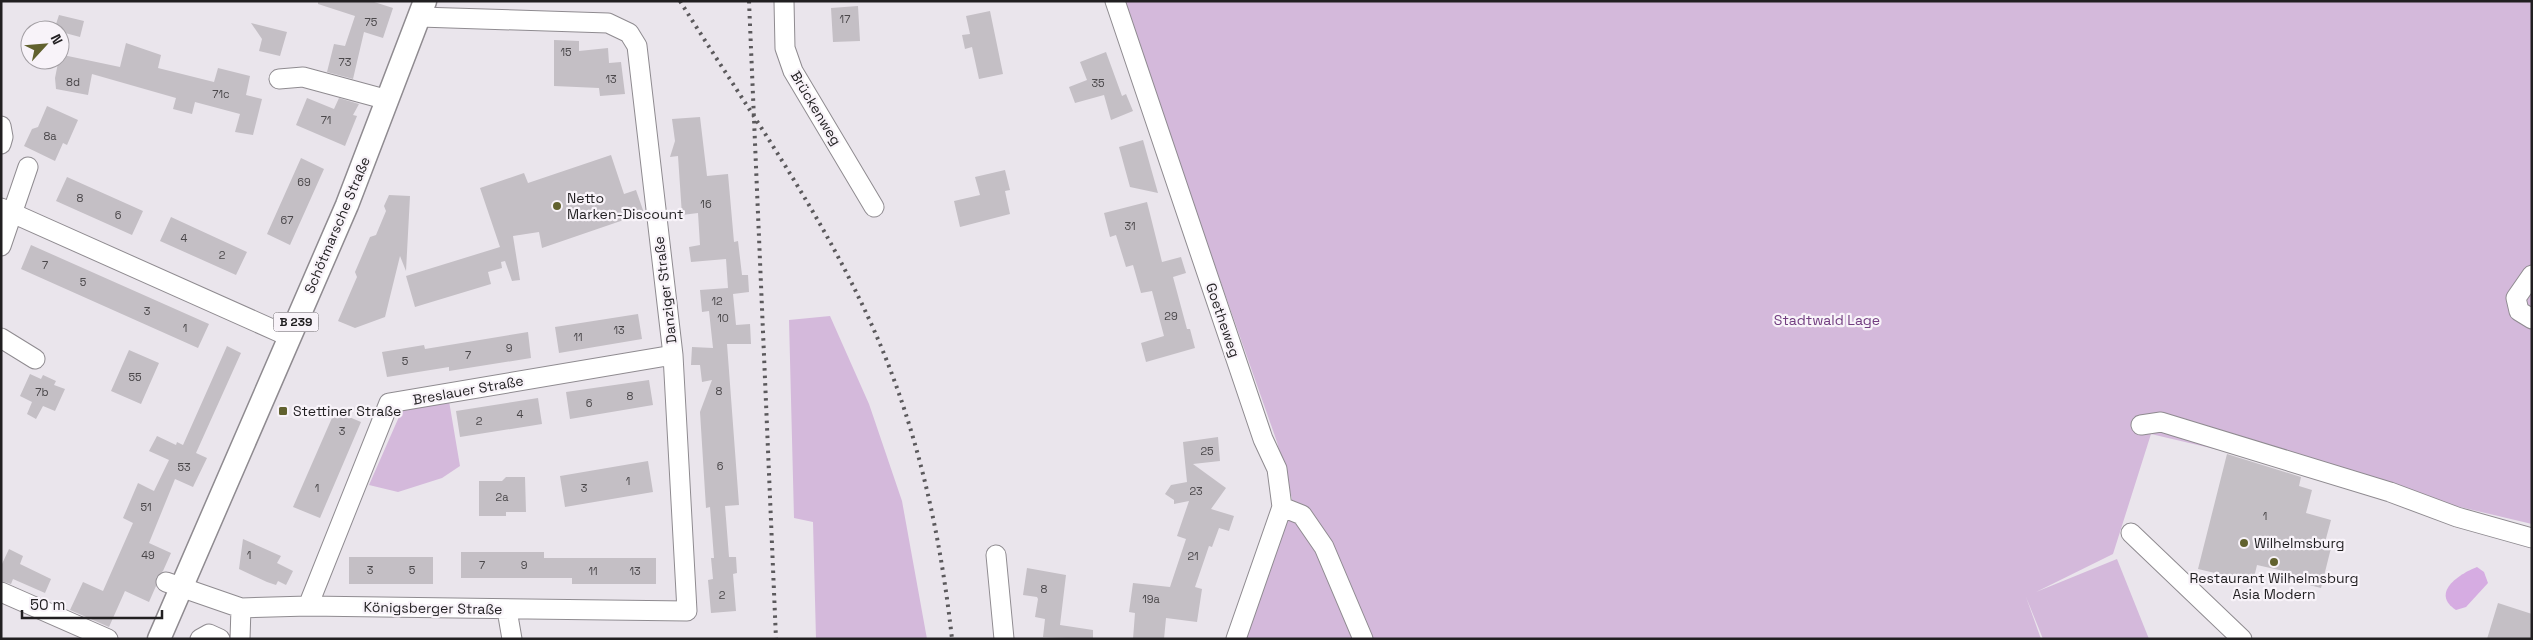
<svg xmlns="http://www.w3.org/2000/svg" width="2533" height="640" viewBox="0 0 2533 640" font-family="'Space Grotesk',sans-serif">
  <rect width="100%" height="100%" fill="#eae5ec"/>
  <path fill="#d4b9db" d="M 1122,1 L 2532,1 L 2532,524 L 2151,434 L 2113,554 L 2036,592 L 2117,559 L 2149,639 L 2043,639 L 2026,597 L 2041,639 L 1245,639 L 1292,499 L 1277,442 Z
    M 830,316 L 869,404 L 902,501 L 927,639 L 816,639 L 813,522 L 794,518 L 789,320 Z
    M 449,401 L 460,466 L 442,478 L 398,492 L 369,485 L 402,410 Z"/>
  <path fill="#d6ace2" d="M 2477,567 L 2484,572 L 2488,583 L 2466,607 L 2456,610 C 2430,593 2459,574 2477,567 Z"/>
  <path fill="#c4bfc5" d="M 318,1 L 371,1 L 393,8 L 383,38 L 364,32 L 353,79 L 327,72 L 334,44 L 345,46 L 355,16 L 318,4 Z
    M 858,6 L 860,41 L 833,42 L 831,8 Z
    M 990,11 L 1003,74 L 979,79 L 972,47 L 965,49 L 962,35 L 970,34 L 966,16 Z
    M 59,15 L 84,21 L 80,37 L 54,30 Z
    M 251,23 L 287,32 L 280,56 L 259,51 L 262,39 Z
    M 554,40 L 579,41 L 579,51 L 608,48 L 609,63 L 621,62 L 625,94 L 600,96 L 599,88 L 554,86 Z
    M 126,43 L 161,55 L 158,68 L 214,82 L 218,68 L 250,76 L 246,95 L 262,99 L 253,135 L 235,132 L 240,114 L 195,102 L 192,114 L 173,109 L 176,98 L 92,74 L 88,95 L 56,89 L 55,78 L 58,63 L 61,60 L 63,55 L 120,67 Z
    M 1106,52 L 1122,96 L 1126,94 L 1133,111 L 1111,120 L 1104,95 L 1075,103 L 1069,87 L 1087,80 L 1080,62 Z
    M 307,98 L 334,109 L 339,98 L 359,104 L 353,115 L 357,116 L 345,146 L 296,125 Z
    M 47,106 L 78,120 L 67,145 L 63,143 L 55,161 L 24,146 L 32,129 L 38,127 Z
    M 700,117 L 707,176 L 728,174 L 734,242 L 738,241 L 742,275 L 748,275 L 749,292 L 733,294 L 736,325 L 750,324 L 751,344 L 727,344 L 739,505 L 725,506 L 729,557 L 736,557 L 737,573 L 733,574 L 736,611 L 711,613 L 708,580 L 713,579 L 711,558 L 714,558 L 710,507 L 706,508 L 700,412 L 712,380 L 702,382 L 700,365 L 691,365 L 692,347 L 713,348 L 709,311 L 702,312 L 700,290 L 728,288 L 726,259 L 691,262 L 689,247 L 700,245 L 698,213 L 682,215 L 678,156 L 670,157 L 675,141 L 672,119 Z
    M 1143,140 L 1152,172 L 1158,193 L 1130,187 L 1119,147 Z
    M 611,155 L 624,194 L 636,190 L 644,213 L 542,248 L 539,232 L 513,236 L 520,280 L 512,281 L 505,261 L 501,262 L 502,268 L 488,272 L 491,284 L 415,307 L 406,276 L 500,247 L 480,188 L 524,173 L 528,183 Z
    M 301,158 L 324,169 L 290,245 L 267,234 Z
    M 1005,170 L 1010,190 L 1005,191 L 1010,214 L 960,227 L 954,201 L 980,195 L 975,177 Z
    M 67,177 L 143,211 L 132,235 L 56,201 Z
    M 389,195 L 410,196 L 406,271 L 400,256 L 385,317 L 355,328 L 338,321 L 357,277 L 355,272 L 370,237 L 376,235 L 386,211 L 384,206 Z
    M 1147,202 L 1162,262 L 1181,257 L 1186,273 L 1173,277 L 1187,329 L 1190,329 L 1195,348 L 1146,362 L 1141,343 L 1164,336 L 1152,291 L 1141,293 L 1133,265 L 1126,267 L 1116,235 L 1110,237 L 1104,213 Z
    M 171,217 L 247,252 L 236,275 L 160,241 Z
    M 31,245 L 209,324 L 198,348 L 21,269 Z
    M 638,314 L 642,339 L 559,353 L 555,327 Z
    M 528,332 L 531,358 L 449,371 L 449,367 L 387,377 L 382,352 L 424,345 L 425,349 Z
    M 227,346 L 241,353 L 196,453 L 207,458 L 193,487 L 175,479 L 149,543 L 171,553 L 163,571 L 156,578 L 156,586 L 149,602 L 125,591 L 109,627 L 70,610 L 83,582 L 103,591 L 133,523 L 123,518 L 138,483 L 154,491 L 169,460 L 149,451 L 157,436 L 176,445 L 177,442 L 183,445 Z
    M 129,350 L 159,363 L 141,404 L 111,391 Z
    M 30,374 L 41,379 L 43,375 L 56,381 L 54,385 L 65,389 L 55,411 L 43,406 L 36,419 L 27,414 L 32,402 L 20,396 Z
    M 649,380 L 653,405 L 570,419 L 566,392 Z
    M 538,398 L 542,424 L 460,437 L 456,411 Z
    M 335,411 L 361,422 L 320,518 L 293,507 Z
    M 1218,437 L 1220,461 L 1193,464 L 1226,488 L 1211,509 L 1234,516 L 1229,531 L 1219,528 L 1212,547 L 1209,546 L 1195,587 L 1202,589 L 1197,622 L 1166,618 L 1164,639 L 1133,639 L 1135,613 L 1129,612 L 1133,583 L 1170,587 L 1186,539 L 1177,536 L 1189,501 L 1174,504 L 1174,500 L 1165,494 L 1171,485 L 1187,482 L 1183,442 Z
    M 2227,454 L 2301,477 L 2299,486 L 2312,490 L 2306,513 L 2331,520 L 2324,546 L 2331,548 L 2321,588 L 2286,579 L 2288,572 L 2257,565 L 2253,582 L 2198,569 Z
    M 648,461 L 653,492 L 565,507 L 560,476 Z
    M 506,477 L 525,477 L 526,512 L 506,512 L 506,516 L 479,516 L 479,481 L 502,481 Z
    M 243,539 L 281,556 L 277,563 L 293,571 L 286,585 L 278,581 L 276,585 L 267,582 L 239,569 Z
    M 9,549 L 23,556 L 20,564 L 51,579 L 45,593 L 13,579 L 11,584 L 1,581 L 1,566 Z
    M 461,552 L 544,552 L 544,558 L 656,558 L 656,584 L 572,584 L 572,578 L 461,578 Z
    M 349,557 L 433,557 L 433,584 L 349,584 Z
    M 1027,568 L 1066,575 L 1060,625 L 1093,630 L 1093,639 L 1043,637 L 1045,619 L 1035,617 L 1038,599 L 1037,597 L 1023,595 Z
    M 2498,603 L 2532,614 L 2532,639 L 2487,639 Z"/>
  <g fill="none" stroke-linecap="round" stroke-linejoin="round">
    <g stroke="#8f8b90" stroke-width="21">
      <path id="minor" d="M 784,1 L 785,48 L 793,71 L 874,207
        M 1115,1 L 1263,439 L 1277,469 L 1282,507 L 1236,639
        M 279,79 L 303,77 L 388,100
        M 1,126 L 3,137 L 1,144
        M 1,208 L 290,337
        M 1,246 L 28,167
        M 2532,275 L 2516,298 L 2519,311 L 2532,319
        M 1,338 L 35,359
        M 2141,425 L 2161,422 L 2390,492 L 2457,517 L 2532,538
        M 1282,507 L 1302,515 L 1324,547 L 1363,639
        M 2131,533 L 2242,639
        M 996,555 L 1004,639
        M 166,582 L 241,608 L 308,606 L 687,611 L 673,355 L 637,46 L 629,33 L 608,23 L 420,17
        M 1,592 L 108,639
        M 308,606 L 389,403 L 673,355
        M 507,610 L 512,639
        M 200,639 L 209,634 L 220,639
        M 240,639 L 241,608"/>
    </g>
    <g stroke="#8f8b90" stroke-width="25">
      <path id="major" d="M 159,639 L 347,205 L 425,1"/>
    </g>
    <use href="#minor" stroke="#fff" stroke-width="19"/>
    <use href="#major" stroke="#fff" stroke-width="22"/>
    <path stroke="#5b595c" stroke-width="4" stroke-dasharray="2.5 5" stroke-linecap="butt" d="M 680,1 C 741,99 809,194 859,298 C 912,405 939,521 952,639
      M 749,1 L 776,639"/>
  </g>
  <g fill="#61612e" stroke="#f8f3f9" stroke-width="2">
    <circle cx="557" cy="206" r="5"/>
    <rect x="278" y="406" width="10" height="10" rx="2.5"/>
    <circle cx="2244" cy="543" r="5"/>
    <circle cx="2274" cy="562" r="5"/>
  </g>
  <g text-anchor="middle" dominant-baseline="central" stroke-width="4.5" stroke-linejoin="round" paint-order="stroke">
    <g font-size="11" fill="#4a474a">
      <text x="845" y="19">17</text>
      <text x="371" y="22">75</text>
      <text x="566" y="52">15</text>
      <text x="345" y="62">73</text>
      <text x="611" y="79">13</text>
      <text x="73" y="82">8d</text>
      <text x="1098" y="83">35</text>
      <text x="221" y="94">71c</text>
      <text x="326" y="120">71</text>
      <text x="50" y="136">8a</text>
      <text x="304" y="182">69</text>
      <text x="80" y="198">8</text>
      <text x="706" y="204">16</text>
      <text x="118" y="215">6</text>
      <text x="287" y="220">67</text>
      <text x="1130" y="226">31</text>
      <text x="184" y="238">4</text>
      <text x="222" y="255">2</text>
      <text x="45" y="265">7</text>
      <text x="83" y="282">5</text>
      <text x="717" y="301">12</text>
      <text x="147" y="311">3</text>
      <text x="1171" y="316">29</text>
      <text x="723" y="318">10</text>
      <text x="185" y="328">1</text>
      <text x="619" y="330">13</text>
      <text x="578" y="337">11</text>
      <text x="509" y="348">9</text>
      <text x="468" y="355">7</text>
      <text x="405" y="361">5</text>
      <text x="135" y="377">55</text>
      <text x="719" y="391">8</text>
      <text x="42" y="392">7b</text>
      <text x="630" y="396">8</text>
      <text x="589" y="403">6</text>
      <text x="520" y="414">4</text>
      <text x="479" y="421">2</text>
      <text x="342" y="431">3</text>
      <text x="1207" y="451">25</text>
      <text x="720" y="466">6</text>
      <text x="184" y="467">53</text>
      <text x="628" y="481">1</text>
      <text x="317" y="488">1</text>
      <text x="584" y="488">3</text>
      <text x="1196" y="491">23</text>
      <text x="502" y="497">2a</text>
      <text x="146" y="507">51</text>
      <text x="2265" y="516">1</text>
      <text x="148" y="555">49</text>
      <text x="249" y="555">1</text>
      <text x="1193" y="556">21</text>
      <text x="482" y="565">7</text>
      <text x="524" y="565">9</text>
      <text x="370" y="570">3</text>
      <text x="412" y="570">5</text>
      <text x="593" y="571">11</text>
      <text x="635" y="571">13</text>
      <text x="1044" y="589">8</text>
      <text x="722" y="595">2</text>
      <text x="1151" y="599">19a</text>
    </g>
    <rect fill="#f8f3f9" stroke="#625f62" stroke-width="1" x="273.5" y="312.5" width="45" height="19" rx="4"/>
    <g font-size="12" font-weight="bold" fill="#211f21">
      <text x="296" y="322">B 239</text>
    </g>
    <g font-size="14" fill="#211f21" stroke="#f8f3f9">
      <text transform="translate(816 108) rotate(59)">Brückenweg</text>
      <text transform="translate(337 225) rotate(-67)">Schötmarsche Straße</text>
      <text transform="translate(665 290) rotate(-97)">Danziger Straße</text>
      <text transform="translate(1223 320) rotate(71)">Goetheweg</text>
      <text transform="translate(468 390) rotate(-10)">Breslauer Straße</text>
      <text transform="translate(433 608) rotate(1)">Königsberger Straße</text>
    </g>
    <g font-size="14" fill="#211f21" stroke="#f8f3f9" text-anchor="start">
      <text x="567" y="198">Netto<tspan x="567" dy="16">Marken-Discount</tspan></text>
      <text x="293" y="411">Stettiner Straße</text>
      <text x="2254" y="543">Wilhelmsburg</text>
      <text x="2274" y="578" text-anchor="middle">Restaurant Wilhelmsburg<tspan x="2274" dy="16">Asia Modern</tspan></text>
    </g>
    <g font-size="14" fill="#723e80" stroke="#f8f3f9">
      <text x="1827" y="320">Stadtwald Lage</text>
    </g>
  </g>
  <rect width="2533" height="640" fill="none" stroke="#211f21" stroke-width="5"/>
  <g transform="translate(45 45) rotate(64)"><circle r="24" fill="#f8f3f9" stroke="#a29ea3"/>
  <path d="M0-4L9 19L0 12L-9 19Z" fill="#61612e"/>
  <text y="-8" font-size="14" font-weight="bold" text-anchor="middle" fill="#211f21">N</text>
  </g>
  <path d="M22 610v8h140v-8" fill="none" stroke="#211f21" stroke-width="2.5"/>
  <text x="30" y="610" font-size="15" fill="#211f21" stroke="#f8f3f9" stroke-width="4" paint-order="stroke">50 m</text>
</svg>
